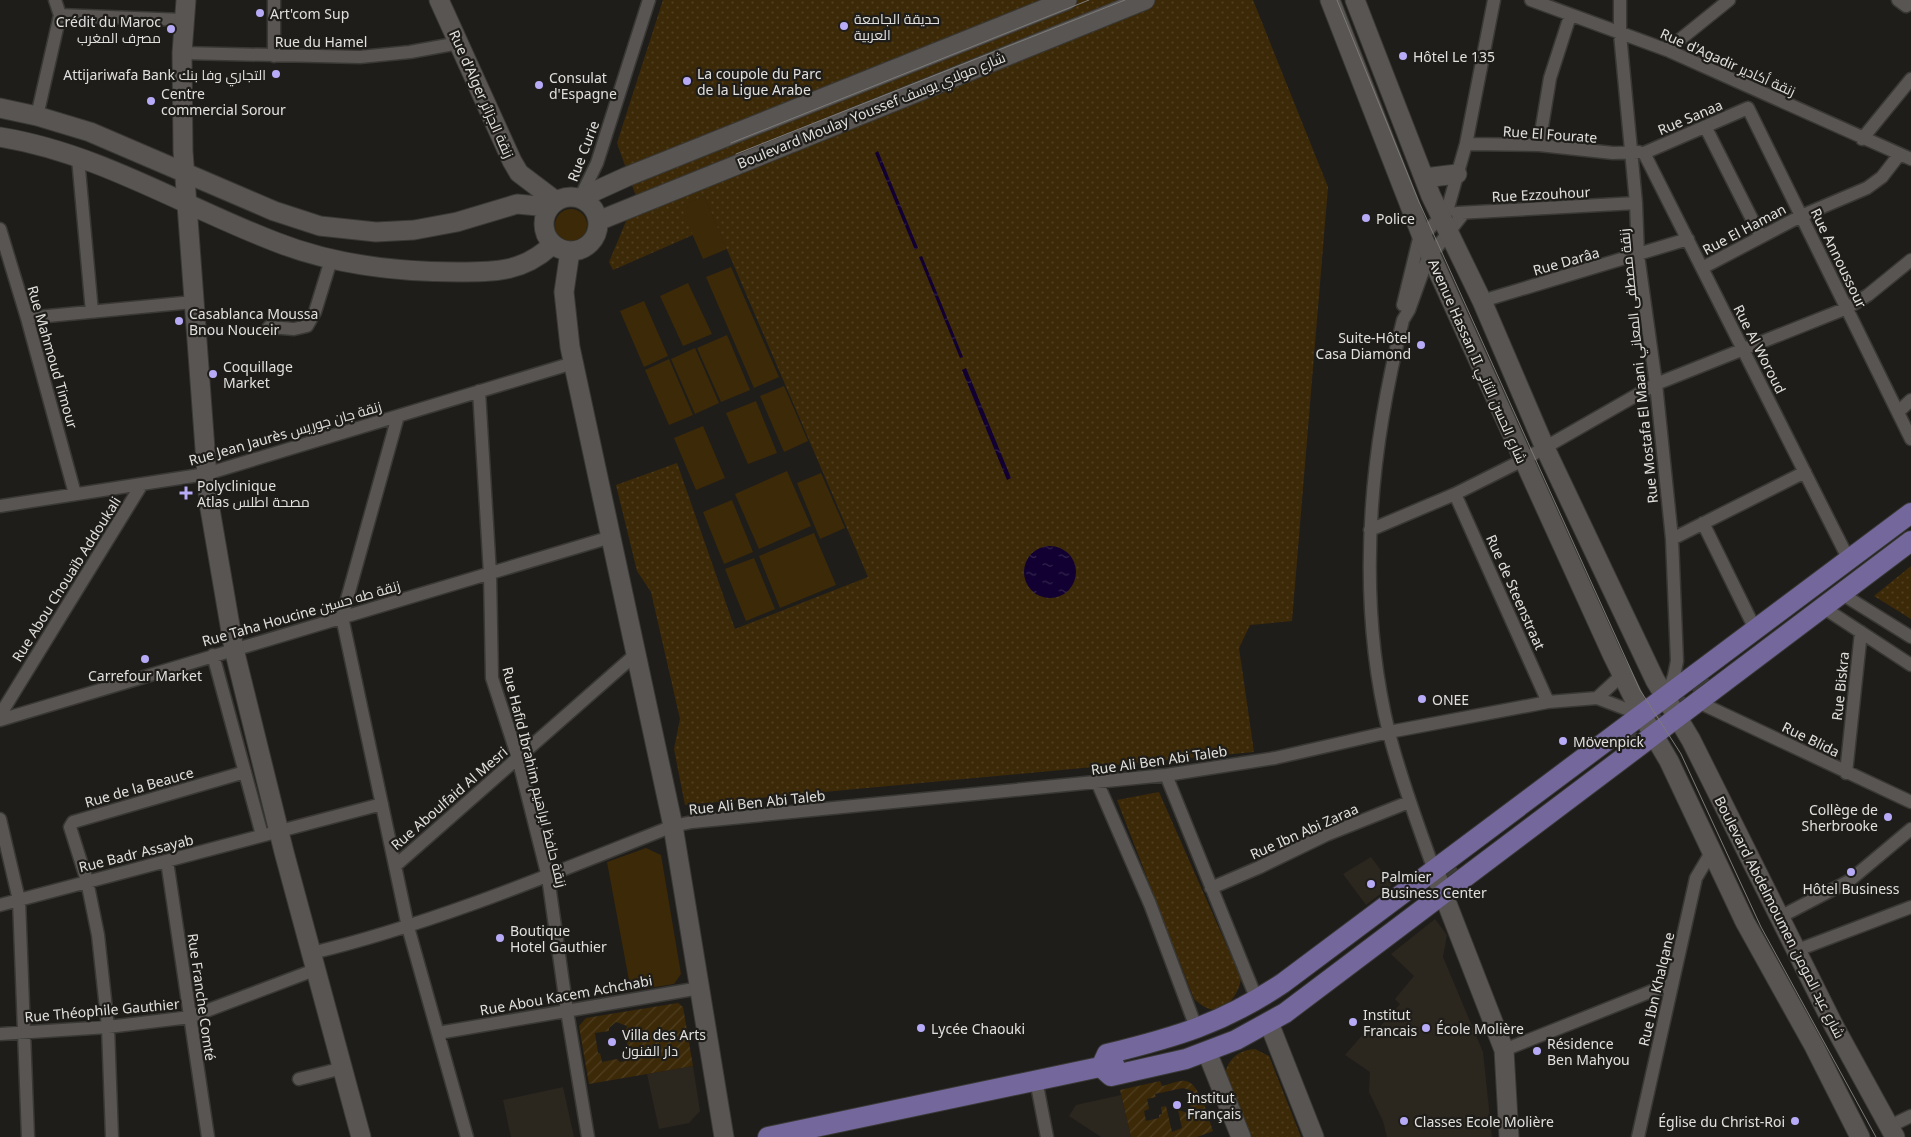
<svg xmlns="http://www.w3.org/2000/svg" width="1911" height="1137" viewBox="0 0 1911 1137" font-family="'Noto Sans',Cairo,sans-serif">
  <defs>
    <pattern id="park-dots" width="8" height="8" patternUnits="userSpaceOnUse" patternTransform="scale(1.25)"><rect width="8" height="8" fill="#3c2908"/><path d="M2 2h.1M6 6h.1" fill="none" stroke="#4f3e20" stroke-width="1.8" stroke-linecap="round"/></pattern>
    <pattern id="garden-furrows" width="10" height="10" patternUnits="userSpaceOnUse" patternTransform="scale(1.25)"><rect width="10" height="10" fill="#3c2908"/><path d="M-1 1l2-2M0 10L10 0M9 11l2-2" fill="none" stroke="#4f3e20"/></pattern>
    <pattern id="water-ripples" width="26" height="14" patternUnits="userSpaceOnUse" patternTransform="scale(1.25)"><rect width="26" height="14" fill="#110031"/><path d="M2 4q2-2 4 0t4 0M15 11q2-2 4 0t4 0" fill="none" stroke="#33254e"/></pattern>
  </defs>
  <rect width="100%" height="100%" fill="#1f1d1a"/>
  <path fill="#2b261e" d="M 1371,857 L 1392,885 L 1366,905 L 1343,874 Z
    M 1435,919 L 1447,935 L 1443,957 L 1483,1052 L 1492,1137 L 1387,1137 L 1383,1121 L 1369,1092 L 1370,1072 L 1345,1055 L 1371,1025 L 1377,1030 L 1400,1004 L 1395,999 L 1414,976 L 1391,954 Z
    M 693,1066 L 700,1111 L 689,1123 L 659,1129 L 647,1074 Z
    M 563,1087 L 574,1137 L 511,1137 L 503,1100 Z
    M 1121,1095 L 1131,1137 L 1101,1137 L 1069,1116 L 1076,1105 Z"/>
  <path fill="#3c2908" d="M 704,196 L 727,249 L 703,259 L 680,206 Z
    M555 225a16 16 0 1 1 32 0a16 16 0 1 1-32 0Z
    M 731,267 L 779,377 L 754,388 L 706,277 Z
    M 688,283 L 712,334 L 683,346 L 660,296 Z
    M 644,301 L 668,356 L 644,367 L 620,311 Z
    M 727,335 L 750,390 L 721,402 L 697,348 Z
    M 695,348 L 719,403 L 695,414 L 671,359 Z
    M 669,359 L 693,415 L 669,425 L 645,370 Z
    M 784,386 L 808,441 L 784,452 L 760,396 Z
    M 756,401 L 777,453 L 748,464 L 726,413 Z
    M 703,426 L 725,478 L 696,490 L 674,438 Z
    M 787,471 L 811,526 L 759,549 L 735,494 Z
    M 821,473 L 845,528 L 820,539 L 797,483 Z
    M 732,500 L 753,552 L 724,564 L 703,512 Z
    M 814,533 L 836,585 L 780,608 L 759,556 Z
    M 754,558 L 775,609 L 746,621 L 725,569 Z
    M 646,848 L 661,855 L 681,974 L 674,984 L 631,991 L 607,862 Z"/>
  <path fill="url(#park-dots)" d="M 663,0 L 1253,0 L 1328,187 L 1292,621 L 1250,625 L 1239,648 L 1254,752 L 685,805 L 674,749 L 680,719 L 651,592 L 637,571 L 616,485 L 677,463 L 735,629 L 868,577 L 704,196 L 681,206 L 693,235 L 613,270 L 609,262 L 627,219 L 642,213 L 617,143 Z
    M 1911,566 L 1911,619 L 1874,596 Z
    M 1159,792 L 1241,978 C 1240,993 1224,1016 1207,1008 C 1202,1006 1198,1002 1194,999 L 1117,800 Z
    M 1255,1049 L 1269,1056 L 1301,1137 L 1250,1137 L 1225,1073 C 1229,1058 1239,1050 1255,1049 Z"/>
  <path fill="url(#garden-furrows)" fill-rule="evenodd" d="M 678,1003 L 683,1007 L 693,1066 L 589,1084 L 579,1026 L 586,1018 ZM 616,1022 L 627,1026 L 625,1035 L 628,1039 L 627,1045 L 630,1048 L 630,1054 L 626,1061 L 620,1062 L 617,1059 L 602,1062 L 600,1053 L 598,1053 L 595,1033 L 609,1031 L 609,1028 Z
    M 1160,1081 L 1162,1086 C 1169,1085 1178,1080 1185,1081 C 1199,1081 1209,1119 1213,1131 L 1197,1137 L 1131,1137 L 1120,1090 ZM 1183,1088 L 1190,1090 L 1193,1097 L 1188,1113 L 1178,1110 L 1182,1128 L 1172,1132 L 1166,1106 L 1161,1107 L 1162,1114 L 1159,1115 L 1159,1118 L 1146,1121 L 1144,1111 L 1149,1109 L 1147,1099 L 1156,1097 L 1155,1094 Z"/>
  <path fill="url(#water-ripples)" d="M 878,151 L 918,248 L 915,250 L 875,153 Z
    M 922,256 L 963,357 L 960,358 L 919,257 Z
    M 966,368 L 1011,478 L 1007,480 L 962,370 Z
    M1024 572a26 26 0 1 1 52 0a26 26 0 1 1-52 0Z"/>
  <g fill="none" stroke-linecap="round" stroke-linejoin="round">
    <path stroke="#3c3a37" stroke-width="20" stroke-dasharray="20 10" stroke-linecap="butt" d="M 1620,744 L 1714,676
      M 1418,896 L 1456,867"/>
    <g stroke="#393835" stroke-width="15">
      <path id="street" d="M 1531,0 L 1667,50 L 1911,159
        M 1620,0 L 1620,34 L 1636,203 L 1638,255 L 1656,384 L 1672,539 L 1677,661 L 1674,676 L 1668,693
        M 1898,0 L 1906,6 L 1911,3
        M 60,15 L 183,20
        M 1667,50 L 1729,0
        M 182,53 L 360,57 L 410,52 L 459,43
        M 274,56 L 274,0
        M 1748,108 L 1911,439
        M 37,116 L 60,15 L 55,0
        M 1706,128 L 1761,237
        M 1862,139 L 1911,79
        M 1466,144 L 1539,145 L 1613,153 L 1639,152
        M 1539,145 L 1550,78 L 1570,16
        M 1644,153 L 1849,560
        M 1644,153 L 1748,108
        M 78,158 L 92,312
        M 580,198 L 597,163 L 649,0
        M 1447,211 L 1466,144 L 1494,0
        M 1457,213 L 1636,203
        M 0,229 L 27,318 L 75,494
        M 1702,268 L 1801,216 L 1867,188 L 1882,177 L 1899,155
        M 1482,301 L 1688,239
        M 1403,305 L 1419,239 L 1445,213
        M 27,318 L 193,302
        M 269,327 L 294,329 L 307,326 L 315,312 L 331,260
        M 479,391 L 490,574 L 492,678 L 518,758 L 548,877 L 567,1011 L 588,1137
        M 1898,412 L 1911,400
        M 398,416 L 342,617 L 408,927 L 467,1137
        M 1455,494 L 1548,702
        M 0,506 L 206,474 L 573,363
        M 1703,523 L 1756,631
        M 1370,530 L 1455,494 L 1523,460 L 1656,384 L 1847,308 L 1868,295 L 1911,260
        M 1672,539 L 1805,472
        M 1842,594 L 1911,637
        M 1824,608 L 1911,665
        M 213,655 L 262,835
        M 1597,698 L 1622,675
        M 1698,702 L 1911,802
        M 0,715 L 142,484
        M 0,720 L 611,537
        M 1846,773 L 1861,632
        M 1166,775 L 1257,1000
        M 1098,784 L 1150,904 L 1197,1030
        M 0,819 L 19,900 L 28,1137
        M 167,861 L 208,1137
        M 395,866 L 636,654
        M 1434,870 C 1418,825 1401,780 1389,733 C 1356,598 1369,454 1403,320 L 1409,310 L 1427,260 L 1463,214
        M 1211,888 L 1260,867 L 1326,835 L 1409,802
        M 0,905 L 382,804
        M 1780,917 L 1849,881 L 1911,829
        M 1795,951 L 1911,907
        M 312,953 C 436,923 554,873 673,826 L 692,822 L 1166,775 L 1275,758 L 1389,732 L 1548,702 L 1597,698 L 1642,715
        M 438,1033 L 700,988
        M 0,1034 L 108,1027 L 190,1017 L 317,969
        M 1504,1050 L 1672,983
        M 299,1079 L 343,1068
        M 1036,1080 L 1047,1137
        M 1888,1127 L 1911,1116
        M 112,1137 L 108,1027 L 98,935 L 87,881 L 70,827 L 73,822 L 245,772
        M 1638,1137 L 1696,878 L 1712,851"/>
    </g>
    <g stroke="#393835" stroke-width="21">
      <path id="secondary" d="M 186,0 L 182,53 L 183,151 L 209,503 L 234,649 L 284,852 L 361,1137
        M 439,0 L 512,161 L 519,173 L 556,201
        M 1330,0 L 1421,234 L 1612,654 L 1642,715 L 1669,761 L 1745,922 L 1814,1046 L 1860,1137
        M 1355,0 L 1431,196 L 1482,301 L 1545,448 L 1655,680 L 1691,740 L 1834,1026 L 1895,1137
        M 0,108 L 37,116 L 90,132 L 274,211 L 320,226 L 376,232 L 414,230 L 457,222 L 517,204 L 549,207
        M 0,137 C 99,153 184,207 276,242 C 334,265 396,272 458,272 C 496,272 524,272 553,244
        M 1424,178 L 1457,174
        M544 224a27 27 0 1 1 54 0a27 27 0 1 1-54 0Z
        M 580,198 L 626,177 L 1067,0
        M 598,221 L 1145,0
        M 570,251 L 564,292 L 570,347 L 673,826 L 724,1137
        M 1434,870 L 1504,1050 L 1509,1137
        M 1269,1023 L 1314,1137
        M 1207,1052 L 1241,1137"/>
    </g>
    <g stroke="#393835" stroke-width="22">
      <path id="primary" d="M 1101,1067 L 1107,1054 C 1176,1037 1222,1024 1283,983 L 1911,513
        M 1101,1067 L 1111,1076 L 1186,1059 L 1236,1040 L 1285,1013 L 1911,541
        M 768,1137 L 1114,1064"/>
    </g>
    <use href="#street" stroke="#585552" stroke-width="12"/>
    <use href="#secondary" stroke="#585552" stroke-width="19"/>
    <use href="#primary" stroke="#73679c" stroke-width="20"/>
    <path stroke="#7d7b79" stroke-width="1" d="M 1337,0 L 1419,202 L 1640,690 L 1681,754 L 1761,927 L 1876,1137
      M 731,143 L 1089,0
      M 736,154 L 1125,0"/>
  </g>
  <g fill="#b7abf7" stroke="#1f1d1a" stroke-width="2">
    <circle cx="260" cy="13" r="5"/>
    <circle cx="844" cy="26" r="5"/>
    <circle cx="171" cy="29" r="5"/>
    <circle cx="1403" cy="56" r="5"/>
    <circle cx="276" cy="74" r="5"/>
    <circle cx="687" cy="81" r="5"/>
    <circle cx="539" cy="85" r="5"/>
    <circle cx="151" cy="101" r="5"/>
    <circle cx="1366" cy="218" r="5"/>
    <circle cx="179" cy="321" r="5"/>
    <circle cx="1421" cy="345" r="5"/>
    <circle cx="213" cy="374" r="5"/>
    <path d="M183.5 485.5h5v5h5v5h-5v5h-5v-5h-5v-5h5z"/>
    <circle cx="145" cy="659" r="5"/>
    <circle cx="1422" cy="699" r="5"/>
    <circle cx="1563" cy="741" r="5"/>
    <circle cx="1888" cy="817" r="5"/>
    <circle cx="1851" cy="872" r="5"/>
    <circle cx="1371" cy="884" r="5"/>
    <circle cx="500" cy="938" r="5"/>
    <circle cx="1353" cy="1022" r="5"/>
    <circle cx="921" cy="1028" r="5"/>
    <circle cx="1426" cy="1028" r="5"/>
    <circle cx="612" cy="1042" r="5"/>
    <circle cx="1537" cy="1051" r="5"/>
    <circle cx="1177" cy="1105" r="5"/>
    <circle cx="1404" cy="1121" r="5"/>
    <circle cx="1795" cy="1121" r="5"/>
  </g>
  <g text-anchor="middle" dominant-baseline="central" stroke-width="4.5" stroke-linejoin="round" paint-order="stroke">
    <g font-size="14" fill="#e2e0de" stroke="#1f1d1a" text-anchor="start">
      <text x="270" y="13">Art'com Sup</text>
      <text x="854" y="18">حديقة الجامعة<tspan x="854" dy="16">العربية</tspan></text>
      <text x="161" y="21" text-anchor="end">Crédit du Maroc<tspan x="161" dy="16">مصرف المغرب</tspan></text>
      <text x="1413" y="56">Hôtel Le 135</text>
      <text x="697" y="73">La coupole du Parc<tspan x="697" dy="16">de la Ligue Arabe</tspan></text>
      <text x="266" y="74" text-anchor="end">Attijariwafa Bank التجاري وفا بنك</text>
      <text x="549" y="77">Consulat<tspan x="549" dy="16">d'Espagne</tspan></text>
      <text x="161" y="93">Centre<tspan x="161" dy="16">commercial Sorour</tspan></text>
      <text x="1376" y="218">Police</text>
      <text x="189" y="313">Casablanca Moussa<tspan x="189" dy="16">Bnou Nouceir</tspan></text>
      <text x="1411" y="337" text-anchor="end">Suite-Hôtel<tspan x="1411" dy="16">Casa Diamond</tspan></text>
      <text x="223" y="366">Coquillage<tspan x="223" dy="16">Market</tspan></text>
      <text x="197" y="485">Polyclinique<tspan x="197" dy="16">Atlas مصحة اطلس</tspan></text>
      <text x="145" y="675" text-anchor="middle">Carrefour Market</text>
      <text x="1432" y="699">ONEE</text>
      <text x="1573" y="741">Mövenpick</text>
      <text x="1878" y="809" text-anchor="end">Collège de<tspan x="1878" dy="16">Sherbrooke</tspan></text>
      <text x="1381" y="876">Palmier<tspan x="1381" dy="16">Business Center</tspan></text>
      <text x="1851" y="888" text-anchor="middle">Hôtel Business</text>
      <text x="510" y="930">Boutique<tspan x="510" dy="16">Hotel Gauthier</tspan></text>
      <text x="1363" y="1014">Institut<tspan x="1363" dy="16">Francais</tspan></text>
      <text x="931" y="1028">Lycée Chaouki</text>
      <text x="1436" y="1028">École Molière</text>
      <text x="622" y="1034">Villa des Arts<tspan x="622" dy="16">دار الفنون</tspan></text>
      <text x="1547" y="1043">Résidence<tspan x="1547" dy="16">Ben Mahyou</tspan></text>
      <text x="1187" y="1097">Institut<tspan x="1187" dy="16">Français</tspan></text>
      <text x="1414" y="1121">Classes Ecole Molière</text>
      <text x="1785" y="1121" text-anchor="end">Église du Christ-Roi</text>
    </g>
    <g font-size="14" fill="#e2e0de" stroke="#1f1d1a">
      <text x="321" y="41">Rue du Hamel</text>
      <text transform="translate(1728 62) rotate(24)">Rue d'Agadir زنقة أكادير</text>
      <text transform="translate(482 94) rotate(66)">Rue d'Alger زنقة الجزائر</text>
      <text transform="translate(871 110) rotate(-22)">Boulevard Moulay Youssef شارع مولاي يوسف</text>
      <text transform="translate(1690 117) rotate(-23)">Rue Sanaa</text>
      <text transform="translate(1550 134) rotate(4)">Rue El Fourate</text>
      <text transform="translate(583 151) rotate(-69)">Rue Curie</text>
      <text transform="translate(1541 194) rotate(-3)">Rue Ezzouhour</text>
      <text transform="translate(1744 229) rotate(-28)">Rue El Haman</text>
      <text transform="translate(1839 258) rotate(64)">Rue Annoussour</text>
      <text transform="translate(1566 261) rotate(-16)">Rue Darâa</text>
      <text transform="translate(1760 349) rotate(63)">Rue Al Woroud</text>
      <text transform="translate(53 357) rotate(74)">Rue Mahmoud Timour</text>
      <text transform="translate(1478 361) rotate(66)">Avenue Hassan II شارع الحسن الثاني</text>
      <text transform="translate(1638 366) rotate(-96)">Rue Mostafa El Maani زنقة مصطفى المعاني</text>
      <text transform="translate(285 433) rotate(-16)">Rue Jean Jaurès زنقة جان جوريس</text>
      <text transform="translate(66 579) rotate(-58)">Rue Abou Chouaïb Addoukali</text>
      <text transform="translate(1516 592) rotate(66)">Rue de Steenstraat</text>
      <text transform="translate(301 613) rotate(-16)">Rue Taha Houcine زنقة طه حسين</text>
      <text transform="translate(1840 686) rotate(-84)">Rue Biskra</text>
      <text transform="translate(1811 739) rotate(26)">Rue Blida</text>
      <text transform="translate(1159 760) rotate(-8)">Rue Ali Ben Abi Taleb</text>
      <text transform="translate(535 777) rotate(76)">Rue Hafid Ibrahim زنقة حافظ ابراهيم</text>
      <text transform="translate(139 787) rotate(-16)">Rue de la Beauce</text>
      <text transform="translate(449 798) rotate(-41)">Rue Aboulfaid Al Mesri</text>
      <text transform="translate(757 802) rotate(-6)">Rue Ali Ben Abi Taleb</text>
      <text transform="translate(1304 831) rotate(-24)">Rue Ibn Abi Zaraa</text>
      <text transform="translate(136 853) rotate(-14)">Rue Badr Assayab</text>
      <text transform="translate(1780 917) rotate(63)">Boulevard Abdelmoumen شارع عبد المومن</text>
      <text transform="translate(1656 989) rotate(-77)">Rue Ibn Khalqane</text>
      <text transform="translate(566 995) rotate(-10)">Rue Abou Kacem Achchabi</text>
      <text transform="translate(202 997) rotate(82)">Rue Franche Comté</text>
      <text transform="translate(102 1010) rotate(-5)">Rue Théophile Gauthier</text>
    </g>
  </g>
</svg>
